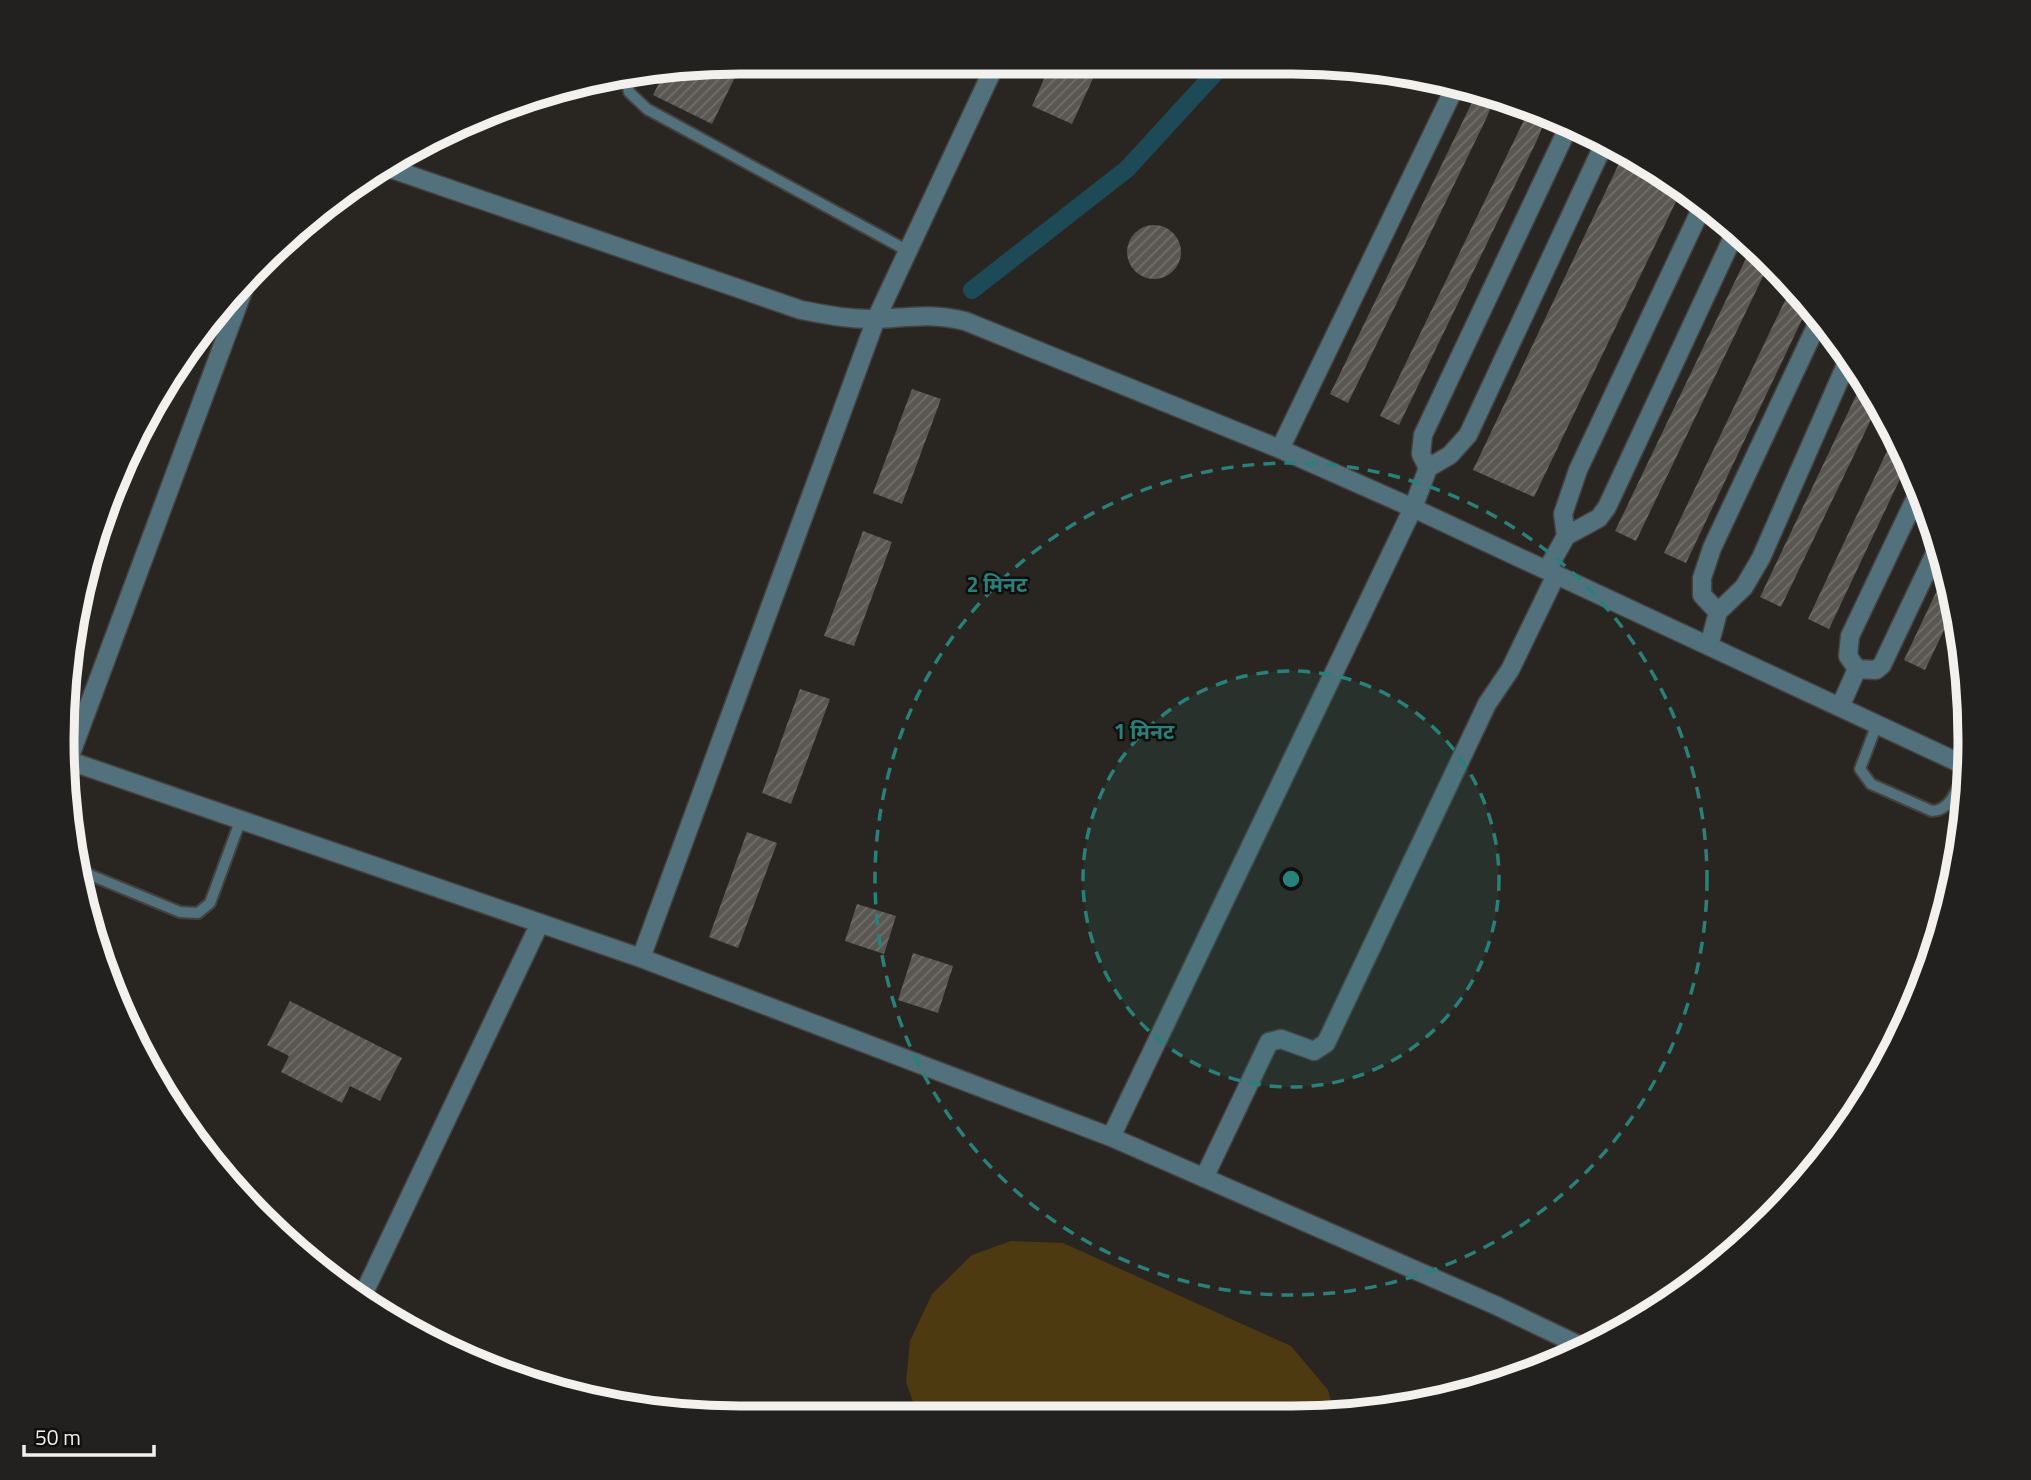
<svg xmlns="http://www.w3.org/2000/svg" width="2031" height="1480" viewBox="0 0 2031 1480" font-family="'Titillium Web','Noto Sans Devanagari',sans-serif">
  <defs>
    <pattern id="building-hatch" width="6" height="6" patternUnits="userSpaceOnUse" patternTransform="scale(1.75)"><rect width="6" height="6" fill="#5a5651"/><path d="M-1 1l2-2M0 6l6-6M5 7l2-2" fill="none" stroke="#726f6a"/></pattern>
  </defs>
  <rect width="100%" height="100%" fill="#292621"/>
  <path fill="#4e3a10" d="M 1011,1241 L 1063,1243 L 1291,1346 L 1328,1390 L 1334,1413 L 918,1416 L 906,1382 L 910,1341 L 932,1294 L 972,1255 Z"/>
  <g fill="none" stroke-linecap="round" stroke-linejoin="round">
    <path stroke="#1c4a57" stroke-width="18" d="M 972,290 L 1127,169 L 1226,61"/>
  </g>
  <path fill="url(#building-hatch)" d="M 743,61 L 712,124 L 653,95 L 665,71 Z
    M 1052,61 L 1101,61 L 1072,124 L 1032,106 Z
    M 1478,90 L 1495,97 L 1487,117 L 1348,403 L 1330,394 Z
    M 1528,112 L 1545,120 L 1538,138 L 1399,425 L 1380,416 Z
    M 1623,155 L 1668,175 L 1682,189 L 1534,497 L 1473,470 Z
    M1127 252a27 27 0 1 1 54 0a27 27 0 1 1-54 0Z
    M 1749,252 L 1767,268 L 1636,541 L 1615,531 Z
    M 1790,290 L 1808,307 L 1686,563 L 1664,553 Z
    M 1863,381 L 1878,405 L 1781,607 L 1760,597 Z
    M 912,389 L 941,399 L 902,504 L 873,493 Z
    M 1887,451 L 1908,462 L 1829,629 L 1808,619 Z
    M 863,531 L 892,542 L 854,646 L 824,636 Z
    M 1947,569 L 1954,609 L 1925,670 L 1904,660 Z
    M 800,689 L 830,699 L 791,804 L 762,793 Z
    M 747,832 L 777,843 L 738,948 L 709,937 Z
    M 857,904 L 896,916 L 884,954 L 845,941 Z
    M 913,953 L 953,966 L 938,1013 L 898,1000 Z
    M 290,1001 L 402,1058 L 380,1101 L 350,1086 L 342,1103 L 281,1072 L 289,1056 L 267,1045 Z"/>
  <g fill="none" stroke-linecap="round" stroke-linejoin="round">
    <g stroke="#45423e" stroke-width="14">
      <path id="lane" d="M 626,76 L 629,92 L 647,109 L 908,251
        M 1877,724 L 1860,769 L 1871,784 L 1932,811 C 1953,810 1958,785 1966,768
        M 78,870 L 180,912 L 198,913 L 210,903 L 241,819"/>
    </g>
    <g stroke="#45423e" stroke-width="21">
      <path id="street" d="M 383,166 L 801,310 C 827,315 852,320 878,319 C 911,317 932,313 965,321 L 1280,449 L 1413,508 L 1966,766
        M 1280,449 L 1457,83
        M 1428,468 L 1450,455 L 1468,435 L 1603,146
        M 1566,536 L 1599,518 L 1607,507 L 1733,237
        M 1547,570 L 1566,536 L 1563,514 L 1578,470 L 1702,207
        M 1718,612 L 1702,595 L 1702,578 L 1712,548 L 1820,318
        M 1709,646 L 1718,612 L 1744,587 L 1761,558 L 1849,358
        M 1857,669 L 1876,670 L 1882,665 L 1939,545
        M 1840,707 L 1857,669 L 1848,656 L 1850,636 L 1919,491
        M 67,760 L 641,958 L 1111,1137 L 1495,1305 L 1585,1348
        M 67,764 L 249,275
        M 641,958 L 876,319 L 997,61
        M 1111,1137 L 1413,508 L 1428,468 L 1421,454 L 1423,435 L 1567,130
        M 1204,1178 L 1269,1042 L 1281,1039 L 1314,1051 L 1326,1043 L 1487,704 L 1510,670 L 1556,575
        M 362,1297 L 540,923
        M 420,1336 L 480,1364"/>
    </g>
    <use href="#lane" stroke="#51717c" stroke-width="10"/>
    <use href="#street" stroke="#51717c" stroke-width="18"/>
  </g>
  <circle cx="1291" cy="879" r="208" fill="#26827b" fill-opacity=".12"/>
  <g fill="none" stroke="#26827b" stroke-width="3.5" stroke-dasharray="12 9">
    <circle cx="1291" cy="879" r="208"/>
    <circle cx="1291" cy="879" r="416"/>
  </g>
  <path d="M0 0H2031V1480H0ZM740 74H1292A666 666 0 0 1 1958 740V740A666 666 0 0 1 1292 1406H740A666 666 0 0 1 74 740V740A666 666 0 0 1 740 74Z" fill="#23211f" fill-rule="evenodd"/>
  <path fill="none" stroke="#f3f1ee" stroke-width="9" d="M740 74H1292A666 666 0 0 1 1958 740V740A666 666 0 0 1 1292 1406H740A666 666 0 0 1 74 740V740A666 666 0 0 1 740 74Z"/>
  <circle cx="1291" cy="879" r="10" fill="#26827b" stroke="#110f0d" stroke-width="3.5"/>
  <g font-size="21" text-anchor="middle" font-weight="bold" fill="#26827b" stroke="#110f0d" stroke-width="5" stroke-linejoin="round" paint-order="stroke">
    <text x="997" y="592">2 मिनट</text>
    <text x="1144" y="739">1 मिनट</text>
  </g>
  <path d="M24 1445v10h130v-10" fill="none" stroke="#f3f1ee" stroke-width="3.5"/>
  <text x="35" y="1445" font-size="21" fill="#f3f1ee" stroke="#110f0d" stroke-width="5" paint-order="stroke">50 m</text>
</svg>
